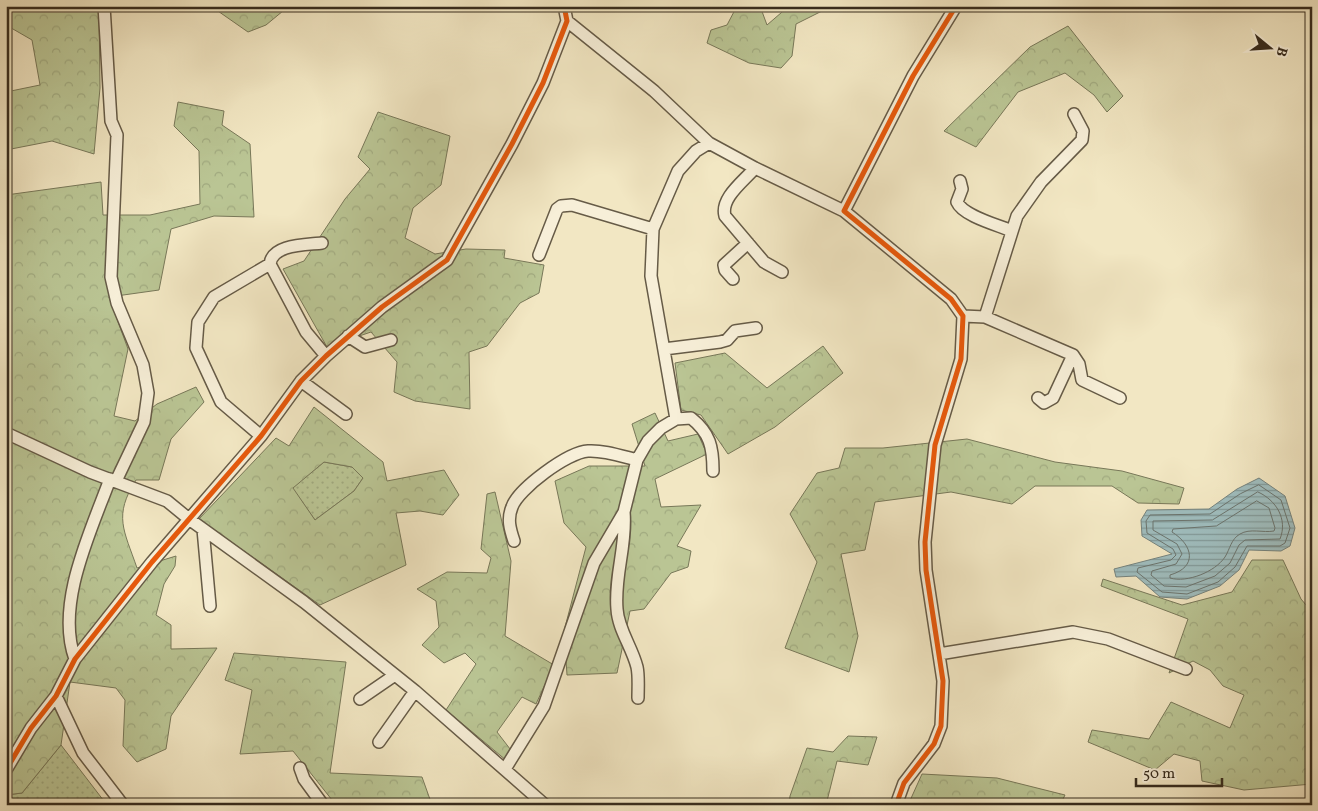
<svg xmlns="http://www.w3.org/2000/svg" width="1318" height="811" viewBox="0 0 1318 811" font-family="Vollkorn,serif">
  <defs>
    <pattern id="grass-dots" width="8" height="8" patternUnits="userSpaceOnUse" patternTransform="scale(1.25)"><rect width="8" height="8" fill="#bac594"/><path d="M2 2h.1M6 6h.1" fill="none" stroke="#a0a97f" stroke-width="1.8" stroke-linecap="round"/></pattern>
    <pattern id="forest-crowns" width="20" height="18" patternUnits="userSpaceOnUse" patternTransform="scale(1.25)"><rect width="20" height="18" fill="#bac594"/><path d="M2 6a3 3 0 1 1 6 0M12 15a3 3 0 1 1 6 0" fill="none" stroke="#a0a97f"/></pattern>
    <pattern id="water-rules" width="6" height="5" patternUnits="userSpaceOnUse" patternTransform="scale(1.25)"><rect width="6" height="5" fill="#9fbdbe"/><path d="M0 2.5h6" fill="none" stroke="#829a9a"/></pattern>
  </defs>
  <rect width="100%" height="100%" fill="#f2e7c3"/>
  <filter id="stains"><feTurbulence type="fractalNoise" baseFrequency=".004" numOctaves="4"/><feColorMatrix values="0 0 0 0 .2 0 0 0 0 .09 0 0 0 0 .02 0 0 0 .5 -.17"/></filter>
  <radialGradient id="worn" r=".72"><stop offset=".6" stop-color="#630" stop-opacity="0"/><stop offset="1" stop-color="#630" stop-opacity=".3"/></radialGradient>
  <path fill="url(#grass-dots)" stroke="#787859" d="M 324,462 L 352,467 L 363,478 L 354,491 L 315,520 L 292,488 Z
    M 61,745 L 107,805 L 6,805 L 6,795 L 22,793 Z"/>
  <path fill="url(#forest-crowns)" stroke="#787859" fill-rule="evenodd" d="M 6,6 L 99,6 L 100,88 L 94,154 L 52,141 L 6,150 L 6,92 L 40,85 L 32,40 L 6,25 Z
    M 225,6 L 289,6 L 266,25 L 248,32 L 215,9 Z
    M 737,6 L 760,6 L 767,25 L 789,6 L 821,6 L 822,11 L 796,24 L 792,56 L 781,68 L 749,63 L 707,43 L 711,30 L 727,25 Z
    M 1068,26 L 1123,96 L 1107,112 L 1094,95 L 1065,73 L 1018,92 L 976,147 L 944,131 L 1030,47 Z
    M 178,102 L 224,111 L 222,125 L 250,144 L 254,217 L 214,216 L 171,229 L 159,290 L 109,297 L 128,349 L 114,416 L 135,421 L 157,404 L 196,387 L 204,402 L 171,439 L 159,480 L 136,480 C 113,516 124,530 137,568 L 176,556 L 175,566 L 164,584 L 156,615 L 171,625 L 171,649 L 217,648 L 171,716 L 166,749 L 137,762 L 123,746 L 125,700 L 116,688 L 70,682 L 61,745 L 22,793 L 6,795 L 6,195 L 101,182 L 103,215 L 150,215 L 200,204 L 199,151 L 174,126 Z
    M 378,112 L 450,136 L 441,185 L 413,208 L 405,238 L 435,254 L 466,249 L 505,250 L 504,258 L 544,265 L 539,293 L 520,303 L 487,346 L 469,352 L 470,409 L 415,401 L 394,392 L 397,362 L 371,332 L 327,347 L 283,269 L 304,261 L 345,199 L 370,169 L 358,157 Z
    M 823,346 L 843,373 L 775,427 L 728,454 L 701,415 L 681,410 L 675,363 L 725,353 L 767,388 Z
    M 314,407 L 383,462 L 387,481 L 444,470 L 459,495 L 443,515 L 420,511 L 396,513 L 406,565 L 320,605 L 199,519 L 276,438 L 289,446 ZM 324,462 L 352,467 L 363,478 L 354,491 L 315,520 L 293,488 Z
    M 655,413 L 668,441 L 698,434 L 707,454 L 655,479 L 661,507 L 701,505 L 677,546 L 691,551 L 688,567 L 671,573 L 644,609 L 630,611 L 617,673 L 567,675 L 564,631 L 586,547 L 564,523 L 555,481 L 589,466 L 645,466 L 632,424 Z
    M 967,439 L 1055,462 L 1122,471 L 1184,488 L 1179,504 L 1138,503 L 1112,486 L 1035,486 L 1012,504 L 951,492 L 875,502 L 865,550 L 841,554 L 858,636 L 849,672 L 785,648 L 817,562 L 790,514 L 817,473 L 839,468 L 845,448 L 883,448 Z
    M 495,492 L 511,561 L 505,636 L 554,665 L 536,704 L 522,697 L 497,732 L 517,758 L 513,766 L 446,710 L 476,664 L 465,653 L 444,663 L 422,645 L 439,627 L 436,601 L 417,589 L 447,572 L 487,573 L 491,558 L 481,549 L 487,494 Z
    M 1252,560 L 1283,560 L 1301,599 L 1312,612 L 1312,784 L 1244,790 L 1202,781 L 1200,761 L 1174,754 L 1155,770 L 1088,742 L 1092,730 L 1149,739 L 1171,702 L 1230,728 L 1244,695 L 1223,686 L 1210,670 L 1193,661 L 1169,673 L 1188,619 L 1101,586 L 1103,579 L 1182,605 L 1232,592 Z
    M 234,653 L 346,662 L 330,773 L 422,777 L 432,805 L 336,805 L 293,751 L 240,754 L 252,690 L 225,680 Z
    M 848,736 L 877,737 L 868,765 L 837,761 L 826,805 L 789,805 L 790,796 L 807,748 L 833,752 Z
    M 922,774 L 997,778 L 1065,795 L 1060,805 L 908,805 Z"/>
  <path fill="url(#water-rules)" stroke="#75837e" d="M 1259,478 L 1285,496 L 1295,528 L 1290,546 L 1281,551 L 1249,550 L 1239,570 L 1220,586 L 1187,599 L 1160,597 L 1136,576 L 1116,577 L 1114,569 L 1172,554 L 1142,536 L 1141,520 L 1147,510 L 1209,509 L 1237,489 Z"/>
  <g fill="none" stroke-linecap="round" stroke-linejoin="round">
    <path stroke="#6b746e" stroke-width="1" d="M 1259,485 L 1281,500 L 1290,528 L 1285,543 L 1280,546 L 1247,546 L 1235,567 L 1218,582 L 1187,594 L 1162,592 L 1137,572 L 1138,568 L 1171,560 L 1176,555 L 1173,549 L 1147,533 L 1146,521 L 1150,515 L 1210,514 L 1240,494 Z
      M 1258,492 C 1276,500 1288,519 1280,539 L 1245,540 L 1239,545 L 1230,563 L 1215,576 L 1186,587 L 1164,586 L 1151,575 L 1152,571 L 1176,564 L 1182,554 L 1177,544 L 1153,530 L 1153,521 L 1212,520 Z
      M 1257,501 L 1269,508 L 1275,528 L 1274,531 C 1263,533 1250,528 1240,534 C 1231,539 1230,549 1225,557 C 1215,572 1187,583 1170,578 L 1170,575 C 1198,567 1193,545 1172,532 L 1173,529 L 1216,526 Z"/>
    <g stroke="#665b47" stroke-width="14">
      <path id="minor" d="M 104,6 L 111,121 L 117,135 L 111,277 L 117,303 L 143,365 L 148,393 L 144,422 L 116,481
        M 567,21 L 654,91 L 709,143 L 755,168 L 844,211
        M 755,168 C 744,181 720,198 725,216 L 764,262 L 782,272
        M 960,181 L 962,189 L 957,202 C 963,216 998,225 1012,231
        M 322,243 C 306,245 272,244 270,264 L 306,332 L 326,356
        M 539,255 L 557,209 L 561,206 L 572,205 L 653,229
        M 733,279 L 725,270 L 724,265 L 748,243
        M 963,316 L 985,317 L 1073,355 L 1079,364 L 1082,380 L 1120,398
        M 985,317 L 1017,216 L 1041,182 L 1082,140 L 1083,131 L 1074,114
        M 348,336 L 365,347 L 391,340
        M 664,349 L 720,342 L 727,340 L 735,331 L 756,328
        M 301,381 L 346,414
        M 1038,398 L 1044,403 L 1053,398 L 1073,355
        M 676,419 L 651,276 L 653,229 L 678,171 L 696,151 L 709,143
        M 6,433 L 90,472 L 167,501 L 189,519 L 304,602 L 415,691 L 545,805
        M 261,436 L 221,402 L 196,348 L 198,322 L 214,297 L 270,264
        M 624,512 C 627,545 614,576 617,609 C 618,629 632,647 637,667 C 639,676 638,688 638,698
        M 203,529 L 210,606
        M 514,541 C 510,529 507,519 512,507 C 518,489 568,452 588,451 C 604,450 621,456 637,460
        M 939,654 L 1073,632 L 1108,639 L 1186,669
        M 75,659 C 55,604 91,531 110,479
        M 56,696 L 83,753 L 123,805
        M 360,699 L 395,675
        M 379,742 L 415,691
        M 300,768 L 304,779 L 323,805
        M 505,769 L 544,706 L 594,563 L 624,512 L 637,460 L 648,441 L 661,428 L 676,419 L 691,418 C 710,433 713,447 713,471
        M 6,770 L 31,728 L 56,696 L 75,659 L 152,562 L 261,436 L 301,381 L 326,356 L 382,307 L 447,260 L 512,144 L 543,83 L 567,21 L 564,6
        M 896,805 L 904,783 L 934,744 L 941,726 L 943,681 L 926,570 L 925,542 L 935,445 L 961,359 L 963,316 L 951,299 L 844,211 L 913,76 L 956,6"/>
    </g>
    <use href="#minor" stroke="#f7efd8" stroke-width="11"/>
    <g stroke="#f7efd8" stroke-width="8">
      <path id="cycleway" d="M 6,770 L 31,728 L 56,696 L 75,659 L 152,562 L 261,436 L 301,381 L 326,356 L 382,307 L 447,260 L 512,144 L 543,83 L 567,21 L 564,6
        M 896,805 L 904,783 L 934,744 L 941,726 L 943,681 L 926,570 L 925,542 L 935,445 L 961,359 L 963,316 L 951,299 L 844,211 L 913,76 L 956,6"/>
    </g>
    <use href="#cycleway" stroke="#e8590c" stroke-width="5"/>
  </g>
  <rect width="1318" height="811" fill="none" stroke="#f2e7c3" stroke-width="25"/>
  <rect x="8" y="8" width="1303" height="796" fill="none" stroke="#372c1e" stroke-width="2.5"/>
  <rect x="12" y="12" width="1293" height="786" fill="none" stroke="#372c1e"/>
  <g transform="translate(1270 48) rotate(108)" stroke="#f7efd8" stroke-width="4" paint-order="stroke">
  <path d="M0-4L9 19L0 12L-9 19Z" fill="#372c1e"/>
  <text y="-8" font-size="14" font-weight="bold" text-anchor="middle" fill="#372c1e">B</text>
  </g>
  <path d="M1136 778v8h86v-8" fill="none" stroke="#372c1e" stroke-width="2.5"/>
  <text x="1143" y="778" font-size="15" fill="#372c1e" stroke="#f7efd8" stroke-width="4" paint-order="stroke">50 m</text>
  <rect width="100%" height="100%" filter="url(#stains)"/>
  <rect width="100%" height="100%" fill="url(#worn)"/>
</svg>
